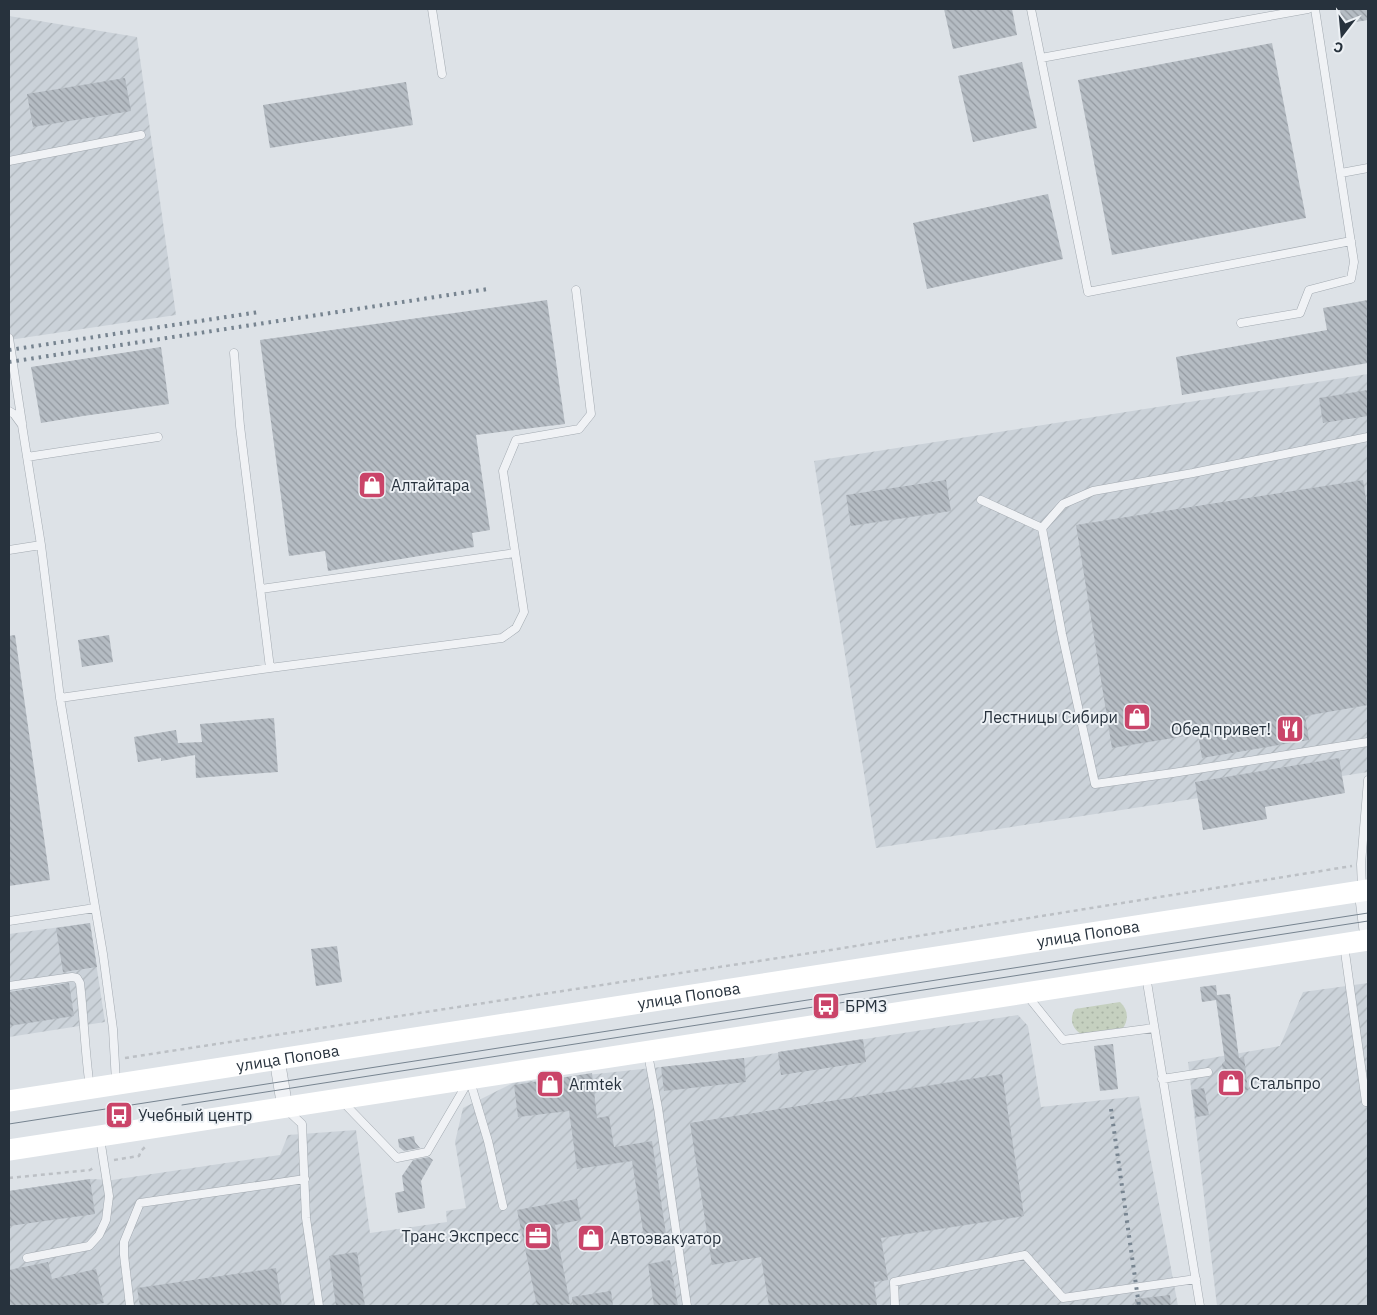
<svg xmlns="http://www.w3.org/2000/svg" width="1377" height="1315" viewBox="0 0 1377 1315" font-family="'IBM Plex Sans',sans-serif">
  <defs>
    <pattern id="industrial-furrows" width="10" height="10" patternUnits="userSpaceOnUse" patternTransform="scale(1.25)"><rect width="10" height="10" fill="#cbd2d9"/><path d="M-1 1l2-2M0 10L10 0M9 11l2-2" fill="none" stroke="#aeb5bb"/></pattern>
    <pattern id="grass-dots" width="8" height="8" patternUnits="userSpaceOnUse" patternTransform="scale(1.25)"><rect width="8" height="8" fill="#c5d0bf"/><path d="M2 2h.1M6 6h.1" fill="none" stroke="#a9b3a5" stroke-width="1.8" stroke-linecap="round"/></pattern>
    <pattern id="building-back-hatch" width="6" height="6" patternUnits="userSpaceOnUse" patternTransform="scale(1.25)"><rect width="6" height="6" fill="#b5bcc3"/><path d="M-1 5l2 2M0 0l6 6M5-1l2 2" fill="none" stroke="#9399a0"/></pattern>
  </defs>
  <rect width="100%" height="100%" fill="#dde2e7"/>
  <path fill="url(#industrial-furrows)" d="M 9,16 L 137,37 L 176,315 L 9,340 Z
    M 1368,374 L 1368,772 L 876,848 L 814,461 Z
    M 90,923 L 105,1022 L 9,1037 L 9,934 Z
    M 1368,983 L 1368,1306 L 1217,1306 L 1188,1062 L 1280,1046 L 1303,992 Z
    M 1018,1015 L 1028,1026 L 1041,1107 L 1139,1096 L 1178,1306 L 9,1306 L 9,1191 L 90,1179 L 112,1180 L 280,1155 L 288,1135 L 356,1130 L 370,1233 L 447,1222 L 446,1211 L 466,1208 L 455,1142 L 463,1108 L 513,1083 L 744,1058 Z"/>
  <path fill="url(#grass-dots)" d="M 1120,1002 C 1128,1009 1129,1019 1123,1028 L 1081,1034 C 1072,1028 1069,1019 1075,1009 Z"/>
  <path fill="url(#building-back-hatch)" d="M 944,9 L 1012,9 L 1017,35 L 953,49 Z
    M 1340,9 L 1368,9 L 1368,20 L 1342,24 Z
    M 1272,43 L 1306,218 L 1112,255 L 1078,80 Z
    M 1022,62 L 1037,128 L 973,142 L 958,76 Z
    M 125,78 L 131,111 L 33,127 L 27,94 Z
    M 406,82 L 413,125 L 270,148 L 263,105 Z
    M 1048,194 L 1063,259 L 927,289 L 913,223 Z
    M 547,300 L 565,424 L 476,435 L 490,530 L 472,533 L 474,547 L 328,571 L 325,551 L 289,556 L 260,340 Z
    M 1368,300 L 1368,363 L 1182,395 L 1176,357 L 1327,330 L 1323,308 Z
    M 161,347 L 169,404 L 83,416 L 41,423 L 31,367 Z
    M 1368,390 L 1368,416 L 1323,423 L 1319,398 Z
    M 946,480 L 951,511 L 851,526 L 846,495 Z
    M 1363,480 L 1368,511 L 1368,705 L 1305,716 L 1309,740 L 1202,758 L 1198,734 L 1112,748 L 1076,525 Z
    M 15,635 L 50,880 L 9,886 L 9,636 Z
    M 109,635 L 113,662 L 82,667 L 78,640 Z
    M 274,718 L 278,772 L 196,778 L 195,755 L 161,761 L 161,758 L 138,762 L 134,737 L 176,730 L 178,743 L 202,742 L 200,724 Z
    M 1339,758 L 1345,793 L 1265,807 L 1267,819 L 1203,830 L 1195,782 Z
    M 90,923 L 97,967 L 63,972 L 56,928 Z
    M 337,946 L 342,982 L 316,986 L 311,949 Z
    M 69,983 L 74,1016 L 9,1026 L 9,992 Z
    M 1216,985 L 1217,995 L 1230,994 L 1239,1058 L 1244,1057 L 1248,1090 L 1226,1094 L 1222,1064 L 1225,1061 L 1216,1000 L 1202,1002 L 1200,987 Z
    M 863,1039 L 866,1062 L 781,1075 L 778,1052 Z
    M 1113,1044 L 1118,1089 L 1100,1091 L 1094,1046 Z
    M 744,1058 L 746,1082 L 664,1091 L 661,1067 Z
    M 592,1073 L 597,1118 L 609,1116 L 614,1147 L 652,1141 L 666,1234 L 644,1237 L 632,1161 L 577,1169 L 569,1111 L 518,1117 L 514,1085 Z
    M 1002,1074 L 1024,1216 L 881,1238 L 888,1280 L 874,1282 L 877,1306 L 769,1306 L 761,1257 L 712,1265 L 690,1123 Z
    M 1204,1088 L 1209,1115 L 1196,1117 L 1191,1090 Z
    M 414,1136 L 415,1142 L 420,1148 L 404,1151 L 399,1147 L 398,1139 Z
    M 429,1157 L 433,1160 L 421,1181 L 425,1208 L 398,1213 L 395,1193 L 404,1191 L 402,1176 L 413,1160 Z
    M 90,1179 L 95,1214 L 9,1226 L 9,1191 Z
    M 577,1199 L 581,1220 L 555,1225 L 570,1304 L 560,1306 L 537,1306 L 517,1210 Z
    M 357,1252 L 365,1306 L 336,1306 L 329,1256 Z
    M 670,1260 L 678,1306 L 654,1306 L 648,1264 Z
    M 48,1262 L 52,1279 L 96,1269 L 104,1303 L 88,1306 L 9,1306 L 9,1270 Z
    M 276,1268 L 282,1306 L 140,1306 L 137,1288 Z
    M 611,1291 L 613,1306 L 573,1306 L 572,1297 Z
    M 1170,1295 L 1171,1306 L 1135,1306 L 1135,1299 Z"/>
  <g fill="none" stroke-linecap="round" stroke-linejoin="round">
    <g stroke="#a3aab1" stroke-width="9">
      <path id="lane" d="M 432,9 L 442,74
        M 1031,9 L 1088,292 L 1351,241
        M 1041,58 L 1308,9
        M 9,161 L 141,135
        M 1341,173 L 1368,168
        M 1241,323 L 1300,313 L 1309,290 L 1351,279 L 1354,262 L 1315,9
        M 9,338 L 22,423
        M 234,353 L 240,426 L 270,668
        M 9,411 L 14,414 L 22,425 L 41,545 L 60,698 L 103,954 L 113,1029 L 116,1082
        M 1368,437 L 1193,473 L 1093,491 L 1063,504 L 1042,528 L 1062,634 L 1095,784 L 1173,773 L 1368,742
        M 27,457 L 158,437
        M 981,500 L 1042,528
        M 9,550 L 41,545
        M 261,589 L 515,553
        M 60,698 L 270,668 L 502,638 L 516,628 L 524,612 L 503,471 L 516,440 L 579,429 L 591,414 L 576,290
        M 1362,889 L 1361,864 L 1368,780
        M 9,921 L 95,908
        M 1344,945 L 1366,1102
        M 1146,976 L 1200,1306
        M 9,986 L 72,977 L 77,978 L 80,983 C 84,1018 85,1053 90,1088
        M 1026,994 L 1063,1040 L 1154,1028
        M 648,1054 L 658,1108 L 687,1306
        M 1162,1079 L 1208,1072
        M 470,1081 L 488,1141 L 503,1206
        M 342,1101 L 397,1158 L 427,1152 L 468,1082
        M 286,1109 L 302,1124 L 306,1218 L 319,1306
        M 27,1258 L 89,1246 L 99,1235 L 106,1220 L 109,1196 L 100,1138
        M 130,1306 L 124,1255 L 124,1242 L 140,1203 L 305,1179
        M 895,1306 L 894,1282 L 1025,1255 L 1063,1298 L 1196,1279"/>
    </g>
    <g stroke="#a3aab1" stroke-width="16">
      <path id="street" d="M 1362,891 L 1368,938
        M 277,1059 L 285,1108"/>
    </g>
    <path stroke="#bcc0c5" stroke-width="2.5" stroke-dasharray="4 4" stroke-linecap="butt" d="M 125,1058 L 837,949 L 1352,866
      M 114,1160 L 139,1156 L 141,1151 L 145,1147
      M 9,1178 L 90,1170 L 95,1167"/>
    <use href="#lane" stroke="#f0f2f5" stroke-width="8"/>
    <use href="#street" stroke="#f0f2f5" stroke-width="15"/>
    <g stroke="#fff" stroke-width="21">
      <path id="s1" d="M 9,1101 L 1368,890"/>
      <path d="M 9,1150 L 1368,940"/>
    </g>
    <path stroke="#778490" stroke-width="1" d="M 182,1105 L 1368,921
      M 9,1124 L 1368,913"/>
    <path stroke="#778490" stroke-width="4" stroke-dasharray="2.5 5" stroke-linecap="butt" d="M 9,350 L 259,312
      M 9,362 L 488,289
      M 1111,1109 L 1139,1306"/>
  </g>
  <defs>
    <g id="shop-square" transform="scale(1.4375)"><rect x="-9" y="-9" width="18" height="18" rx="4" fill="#ca4469" stroke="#edf1f5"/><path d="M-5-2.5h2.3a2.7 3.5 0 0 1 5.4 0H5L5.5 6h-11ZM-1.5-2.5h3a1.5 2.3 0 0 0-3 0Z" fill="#fff"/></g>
    <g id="restaurant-square" transform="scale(1.4375)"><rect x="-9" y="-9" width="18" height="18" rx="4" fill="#ca4469" stroke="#edf1f5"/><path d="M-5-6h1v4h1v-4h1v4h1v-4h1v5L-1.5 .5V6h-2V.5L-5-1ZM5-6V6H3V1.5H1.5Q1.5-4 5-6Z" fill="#fff"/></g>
    <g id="bus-square" transform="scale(1.4375)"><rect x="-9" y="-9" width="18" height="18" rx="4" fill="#ca4469" stroke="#edf1f5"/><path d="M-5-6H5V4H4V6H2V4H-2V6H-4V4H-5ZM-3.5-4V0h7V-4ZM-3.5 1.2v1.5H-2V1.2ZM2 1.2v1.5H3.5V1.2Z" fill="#fff"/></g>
    <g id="office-square" transform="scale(1.4375)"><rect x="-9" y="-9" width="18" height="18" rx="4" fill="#ca4469" stroke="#edf1f5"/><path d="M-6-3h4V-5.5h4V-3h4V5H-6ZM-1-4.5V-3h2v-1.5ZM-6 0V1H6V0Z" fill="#fff"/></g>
  </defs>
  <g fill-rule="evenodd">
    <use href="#shop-square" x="372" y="485"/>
    <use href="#shop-square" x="1137" y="717"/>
    <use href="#restaurant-square" x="1290" y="729"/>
    <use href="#bus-square" x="826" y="1006"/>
    <use href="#shop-square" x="1231" y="1083"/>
    <use href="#shop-square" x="550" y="1084"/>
    <use href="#bus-square" x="119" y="1115"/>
    <use href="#office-square" x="538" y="1236"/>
    <use href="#shop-square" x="591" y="1238"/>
  </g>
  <g text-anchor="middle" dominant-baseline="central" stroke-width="4" stroke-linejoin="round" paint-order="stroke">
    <g font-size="16" fill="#27323d" stroke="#edf1f5" text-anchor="start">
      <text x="391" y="485">Алтайтара</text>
      <text x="1118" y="717" text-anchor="end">Лестницы Сибири</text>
      <text x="1271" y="729" text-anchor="end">Обед привет!</text>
      <text x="845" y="1006">БРМЗ</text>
      <text x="1250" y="1083">Стальпро</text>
      <text x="569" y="1084">Armtek</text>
      <text x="138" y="1115">Учебный центр</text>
      <text x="519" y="1236" text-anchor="end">Транс Экспресс</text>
      <text x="610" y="1238">Автоэвакуатор</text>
    </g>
    <g font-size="16" fill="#27323d" stroke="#edf1f5">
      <text stroke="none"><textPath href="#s1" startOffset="1092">улица Попова</textPath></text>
      <text stroke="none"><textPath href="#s1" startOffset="688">улица Попова</textPath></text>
      <text stroke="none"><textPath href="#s1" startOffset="282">улица Попова</textPath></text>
    </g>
  </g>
  <rect width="1377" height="1315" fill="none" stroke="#27323d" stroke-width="20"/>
  <g transform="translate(1342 35) rotate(196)" stroke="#edf1f5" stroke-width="4" paint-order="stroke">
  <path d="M0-4L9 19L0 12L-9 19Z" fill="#27323d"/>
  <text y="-8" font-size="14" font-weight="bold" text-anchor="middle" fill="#27323d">С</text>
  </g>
</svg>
